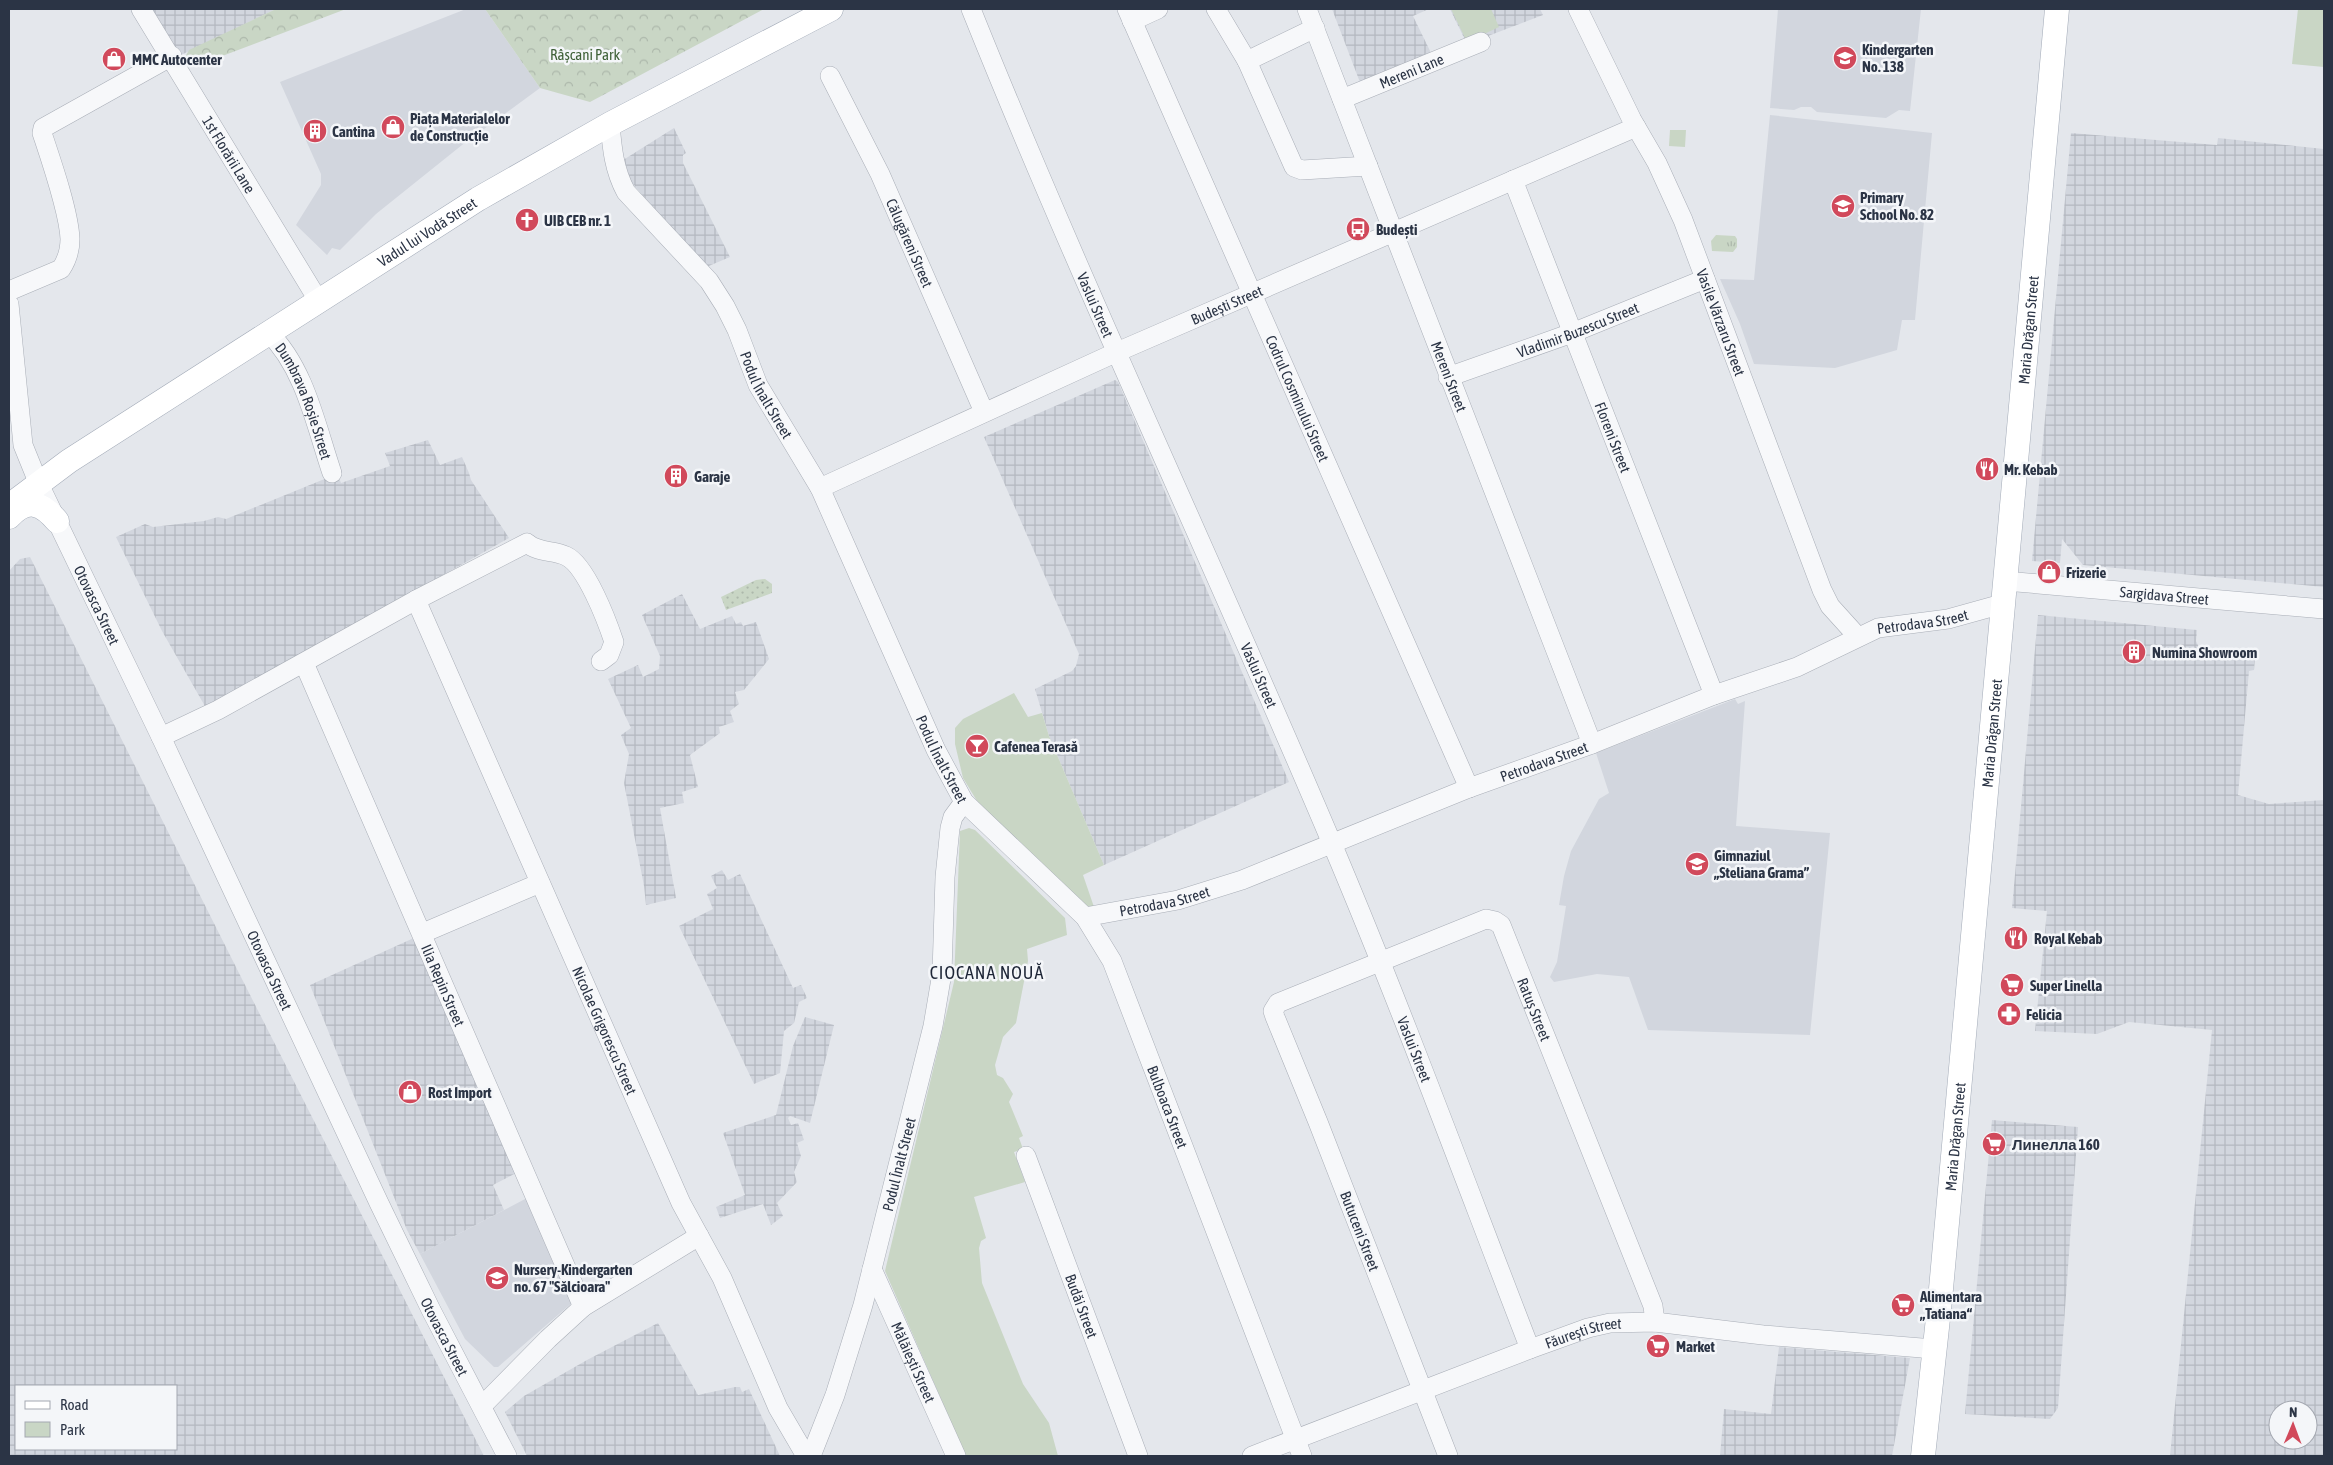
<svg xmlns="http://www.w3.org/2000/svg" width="2333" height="1465" viewBox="0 0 2333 1465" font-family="'Asap Condensed',sans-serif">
  <defs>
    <pattern id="industrial-grid" width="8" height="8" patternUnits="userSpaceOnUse" patternTransform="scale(1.25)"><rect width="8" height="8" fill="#d2d6de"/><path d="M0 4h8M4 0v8" fill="none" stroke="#b4b8c0"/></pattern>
    <pattern id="grass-tufts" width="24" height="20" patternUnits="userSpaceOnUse" patternTransform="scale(1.25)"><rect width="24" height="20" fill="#c9d6c5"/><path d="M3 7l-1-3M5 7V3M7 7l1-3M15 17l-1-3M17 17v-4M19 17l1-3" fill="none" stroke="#adb8ab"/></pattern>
    <pattern id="forest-crowns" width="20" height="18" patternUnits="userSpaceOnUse" patternTransform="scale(1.25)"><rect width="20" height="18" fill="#c9d6c5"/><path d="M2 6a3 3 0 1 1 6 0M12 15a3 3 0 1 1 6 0" fill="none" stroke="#adb8ab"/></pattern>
    <pattern id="garden-dots" width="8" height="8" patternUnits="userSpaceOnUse" patternTransform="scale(1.25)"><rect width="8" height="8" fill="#c9d6c5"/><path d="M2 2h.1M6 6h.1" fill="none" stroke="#adb8ab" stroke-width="1.8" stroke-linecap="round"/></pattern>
  </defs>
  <rect width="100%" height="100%" fill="#e4e7ec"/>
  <path fill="#d2d6de" d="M 466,9 L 485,9 L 540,88 L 462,145 L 376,214 L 340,250 L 332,248 L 327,255 L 296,225 L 321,185 L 321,174 L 280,82 Z
    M 1778,9 L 1921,9 L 1910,111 L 1899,110 L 1886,118 L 1817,112 L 1811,107 L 1801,107 L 1794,110 L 1770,108 Z
    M 1770,115 L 1932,133 L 1915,320 L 1902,320 L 1897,350 L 1835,368 L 1754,364 L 1740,324 L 1720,279 L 1754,280 Z
    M 1735,699 L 1738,704 L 1745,701 L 1736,826 L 1830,833 L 1810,1035 L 1648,1030 L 1629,977 L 1597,974 L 1554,982 L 1550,977 L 1557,962 L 1566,906 L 1559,905 L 1564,876 L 1571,851 L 1599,799 L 1609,793 L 1596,753 Z
    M 527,1198 L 573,1302 L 498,1367 L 494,1367 L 465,1339 L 420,1254 Z"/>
  <path fill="url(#industrial-grid)" fill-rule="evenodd" d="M 149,9 L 276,9 L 179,56 Z
    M 1332,9 L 1429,9 L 1413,16 L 1433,57 L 1361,85 Z
    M 1450,9 L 1540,9 L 1543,15 L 1467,44 Z
    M 674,128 L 686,153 L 683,155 L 683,163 L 730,257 L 704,268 L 629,179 L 620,162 Z
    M 2071,133 L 2217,145 L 2218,138 L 2324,149 L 2324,587 L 2083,565 L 2062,539 L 2060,563 L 2032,561 Z
    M 1115,380 L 1118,382 L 1289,782 L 1104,865 L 1049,736 L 1035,689 L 1072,671 L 1076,666 L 1079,654 L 984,437 Z
    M 428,440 L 440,465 L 462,457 L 469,473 L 471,480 L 509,538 L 206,708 L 162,631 L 116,537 L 145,524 L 153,527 L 204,521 L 218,517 L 226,519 L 327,478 L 338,475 L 341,483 L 390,466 L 385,453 Z
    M 30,557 L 244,983 L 484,1456 L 9,1456 L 9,571 L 20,559 ZM 176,1386 L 176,1449 L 16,1449 L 16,1386 Z
    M 682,594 L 700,629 L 732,616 L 736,624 L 741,622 L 743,626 L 756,622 L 769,659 L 744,690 L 735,692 L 739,704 L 730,711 L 734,722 L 719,727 L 720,733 L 690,755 L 698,787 L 682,792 L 684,803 L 660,808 L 676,898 L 646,905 L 644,886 L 624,783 L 629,754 L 621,735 L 631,728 L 608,679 L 638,665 L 643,677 L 659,669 L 660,656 L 642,615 Z
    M 2038,615 L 2197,630 L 2196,641 L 2202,654 L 2255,658 L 2254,670 L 2249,671 L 2238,795 L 2269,804 L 2324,800 L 2324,1456 L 2170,1456 L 2212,1030 L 2129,1022 L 2097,1034 L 2035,1031 L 2047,911 L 2012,908 ZM 2278,1410 L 2308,1410 L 2308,1440 L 2278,1440 Z
    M 722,870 L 728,880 L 740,874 L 793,988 L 801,985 L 807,998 L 799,1002 L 794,1023 L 784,1031 L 780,1073 L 754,1084 L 679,926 L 713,909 L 707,894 L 717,888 L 711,876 Z
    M 416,937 L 518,1172 L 493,1185 L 504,1210 L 420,1254 L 407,1230 L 310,985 Z
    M 805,1017 L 834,1025 L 810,1123 L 790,1116 L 788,1118 L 791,1125 L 798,1123 L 804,1140 L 797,1143 L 801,1156 L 794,1172 L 797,1182 L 777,1203 L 783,1216 L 771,1225 L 763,1204 L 720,1218 L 716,1207 L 745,1195 L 723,1133 L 776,1115 L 793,1046 Z
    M 1992,1120 L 2078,1127 L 2058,1408 L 2050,1419 L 1965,1414 Z
    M 658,1323 L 698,1395 L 735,1387 L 740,1387 L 742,1392 L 749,1389 L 780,1456 L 527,1456 L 505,1412 L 524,1396 L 587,1360 Z
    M 1779,1347 L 1910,1358 L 1892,1456 L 1720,1456 L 1724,1409 L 1771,1414 Z"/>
  <path fill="url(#grass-tufts)" d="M 1716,235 L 1735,236 L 1737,239 L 1737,247 L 1733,252 L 1712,251 L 1711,241 Z"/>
  <path fill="url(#forest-crowns)" d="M 276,9 L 346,9 L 209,61 L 188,64 L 184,59 L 189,50 Z
    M 485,9 L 764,9 L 590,102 L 540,88 Z"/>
  <path fill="#c9d6c5" d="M 1451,9 L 1491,9 L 1499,27 L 1467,42 Z
    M 2298,9 L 2324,9 L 2324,67 L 2292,64 Z
    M 1670,130 L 1686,130 L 1685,147 L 1669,146 Z
    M 1014,693 L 1028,717 L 1042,713 L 1049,736 L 1104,865 L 1083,875 L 1094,907 L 1084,906 L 1066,892 L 977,801 L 963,778 L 955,744 L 955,728 L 963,719 Z
    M 969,828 L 975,830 L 1065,918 L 1067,935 L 1027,949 L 1028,961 L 1016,1023 L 1003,1037 L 995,1065 L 997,1075 L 1003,1078 L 1013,1094 L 1009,1102 L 1023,1136 L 1019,1138 L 1023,1149 L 1014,1152 L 1025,1182 L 974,1197 L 986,1238 L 981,1241 L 979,1248 L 982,1283 L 1023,1384 L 1049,1423 L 1058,1456 L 966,1456 L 885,1271 L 954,982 L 960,831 Z"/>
  <path fill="url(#garden-dots)" d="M 765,579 L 772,584 L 772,593 L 726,610 L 721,597 L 756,580 Z"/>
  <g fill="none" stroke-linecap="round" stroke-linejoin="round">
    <g stroke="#a9aeb7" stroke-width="20">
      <g id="minor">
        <path id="s1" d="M 141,9 L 318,300"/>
        <path id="s2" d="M 971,9 C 1084,291 1215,566 1333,846 C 1403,1012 1465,1181 1530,1349"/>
        <path id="s3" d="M 1127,9 L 1469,788"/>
        <path d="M 1216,9 L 1247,61 L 1315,28"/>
        <path id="s4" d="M 1307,9 L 1592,744"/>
        <path id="s5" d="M 1578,9 L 1632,120 L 1657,163 L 1683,220 L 1822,590 L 1830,606 L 1858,637"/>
        <path d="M 1132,21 L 1158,9"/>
        <path d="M 1247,61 L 1294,167 L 1302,170 L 1368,166"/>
        <path id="s6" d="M 830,76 L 880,174 L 984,412"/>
        <path id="s7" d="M 1342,99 L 1481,42"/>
        <path id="s8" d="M 610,124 C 612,148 614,170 626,192 L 709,281 L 725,306 L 737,330 L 758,385 L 820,488 L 936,750 L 964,802 L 1085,917 L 1112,961 L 1302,1456"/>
        <path id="s9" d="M 1513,180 L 1714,695"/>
        <path d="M 9,291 L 61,269 C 67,260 70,250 70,239 C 69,212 51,160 42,133 L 43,128 L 172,56"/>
        <path id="s10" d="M 9,304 L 23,445 L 38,482 L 161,737 L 379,1203 L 431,1310 L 507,1456"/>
        <path id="s11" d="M 268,332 C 305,368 316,426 332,473"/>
        <path id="s12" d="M 1448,377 L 1572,333 L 1705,279"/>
        <path id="s13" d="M 820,488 L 1117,352 L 1636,127"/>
        <path id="s14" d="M 2005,581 L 2324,609"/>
        <path id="s15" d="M 416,600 L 681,1203 L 722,1278 L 778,1408 L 806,1456"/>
        <path id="s16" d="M 304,663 L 583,1307"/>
        <path d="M 161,737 L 218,710 L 416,600 L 527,543 C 538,553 553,550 566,556 C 586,565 607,621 614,642 L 609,655 L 601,661"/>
        <path id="s17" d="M 1085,917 L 1178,900 L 1242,880 L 1469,788 L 1592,744 L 1714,695 L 1797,667 L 1878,628 L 1948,619 L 2002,604"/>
        <path d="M 423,933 L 540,883"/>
        <path id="s18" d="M 1026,1156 L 1138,1456"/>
        <path id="s19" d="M 872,1269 L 956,1456"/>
        <path d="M 482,1406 L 548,1339 L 583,1307 L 699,1236"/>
        <path id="s20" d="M 811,1456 L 835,1395 L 863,1305 L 933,1026 L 942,973 L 945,877 L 950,828 L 953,817 L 964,802"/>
        <path id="s21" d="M 1252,1456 L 1530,1349 L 1588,1328 L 1610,1323 L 1655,1322 L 1763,1335 L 1934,1349"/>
        <path id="s22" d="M 1448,1456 L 1318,1122 L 1275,1017 L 1273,1011 L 1278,1003 L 1486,919 L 1495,921 L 1501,925 L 1653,1306 L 1655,1322"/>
      </g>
    </g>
    <g stroke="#a3abb8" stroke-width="25">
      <g id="major">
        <path id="s23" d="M 9,506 L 69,461 L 478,199 L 610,124 L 831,9"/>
        <path d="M 9,517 C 27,498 41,502 57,521"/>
        <path id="s24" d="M 1923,1456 L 1940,1300 L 2057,9"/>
      </g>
    </g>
    <use href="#minor" stroke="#f7f8fa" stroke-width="19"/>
    <use href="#major" stroke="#fff" stroke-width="24"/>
  </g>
  <defs>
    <g id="school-disc" transform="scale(1.25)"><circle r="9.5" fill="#d1495b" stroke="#f4f6f9"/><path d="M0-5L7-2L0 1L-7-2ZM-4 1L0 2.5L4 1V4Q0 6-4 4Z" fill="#fff"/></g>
    <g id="shop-disc" transform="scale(1.25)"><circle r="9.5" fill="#d1495b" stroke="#f4f6f9"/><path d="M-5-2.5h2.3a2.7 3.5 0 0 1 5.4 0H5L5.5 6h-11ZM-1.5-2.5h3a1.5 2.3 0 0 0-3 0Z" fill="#fff"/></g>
    <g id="building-disc" transform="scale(1.25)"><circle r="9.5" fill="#d1495b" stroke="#f4f6f9"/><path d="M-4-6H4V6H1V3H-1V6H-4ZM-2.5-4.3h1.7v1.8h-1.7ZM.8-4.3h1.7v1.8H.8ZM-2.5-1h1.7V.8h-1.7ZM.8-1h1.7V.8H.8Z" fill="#fff"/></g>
    <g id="church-disc" transform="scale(1.25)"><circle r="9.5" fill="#d1495b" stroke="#f4f6f9"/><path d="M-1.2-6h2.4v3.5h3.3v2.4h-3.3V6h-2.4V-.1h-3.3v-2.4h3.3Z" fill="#fff"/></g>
    <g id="bus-disc" transform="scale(1.25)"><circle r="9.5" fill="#d1495b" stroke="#f4f6f9"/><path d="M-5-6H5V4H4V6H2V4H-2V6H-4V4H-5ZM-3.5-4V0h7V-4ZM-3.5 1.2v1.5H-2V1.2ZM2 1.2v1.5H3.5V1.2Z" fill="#fff"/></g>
    <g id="restaurant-disc" transform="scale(1.25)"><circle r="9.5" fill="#d1495b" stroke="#f4f6f9"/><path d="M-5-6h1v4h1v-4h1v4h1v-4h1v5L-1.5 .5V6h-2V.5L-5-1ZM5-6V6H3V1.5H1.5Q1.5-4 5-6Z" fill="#fff"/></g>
    <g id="bar-disc" transform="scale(1.25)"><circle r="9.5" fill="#d1495b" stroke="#f4f6f9"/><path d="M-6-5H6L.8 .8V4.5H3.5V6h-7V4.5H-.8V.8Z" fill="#fff"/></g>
    <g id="supermarket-disc" transform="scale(1.25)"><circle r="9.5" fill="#d1495b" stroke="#f4f6f9"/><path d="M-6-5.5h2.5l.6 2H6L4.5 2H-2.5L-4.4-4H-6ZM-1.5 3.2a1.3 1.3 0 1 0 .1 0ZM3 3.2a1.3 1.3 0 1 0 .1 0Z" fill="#fff"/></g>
    <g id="pharmacy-disc" transform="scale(1.25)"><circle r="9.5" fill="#d1495b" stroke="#f4f6f9"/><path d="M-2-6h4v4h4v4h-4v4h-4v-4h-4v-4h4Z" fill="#fff"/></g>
  </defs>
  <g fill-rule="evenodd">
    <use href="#school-disc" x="1845" y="58"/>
    <use href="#shop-disc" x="114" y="59"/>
    <use href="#shop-disc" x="393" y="127"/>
    <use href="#building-disc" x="315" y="131"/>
    <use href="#school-disc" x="1843" y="206"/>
    <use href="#church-disc" x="527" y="220"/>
    <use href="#bus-disc" x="1358" y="229"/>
    <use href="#restaurant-disc" x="1987" y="469"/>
    <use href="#building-disc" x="676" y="476"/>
    <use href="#shop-disc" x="2049" y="572"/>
    <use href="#building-disc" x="2134" y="652"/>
    <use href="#bar-disc" x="977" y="746"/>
    <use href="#school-disc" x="1697" y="864"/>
    <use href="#restaurant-disc" x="2016" y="938"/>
    <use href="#supermarket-disc" x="2012" y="985"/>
    <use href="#pharmacy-disc" x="2009" y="1014"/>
    <use href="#shop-disc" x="410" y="1092"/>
    <use href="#supermarket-disc" x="1994" y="1144"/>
    <use href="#school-disc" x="497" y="1278"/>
    <use href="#supermarket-disc" x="1903" y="1305"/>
    <use href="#supermarket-disc" x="1658" y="1346"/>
  </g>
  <g text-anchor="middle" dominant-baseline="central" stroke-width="5" stroke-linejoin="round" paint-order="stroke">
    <g font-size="15" font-weight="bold" fill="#2b3445" stroke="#f4f6f9" text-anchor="start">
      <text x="1862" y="49">Kindergarten<tspan x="1862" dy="17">No. 138</tspan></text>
      <text x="132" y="59">MMC Autocenter</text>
      <text x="410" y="118">Piața Materialelor<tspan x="410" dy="17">de Construcție</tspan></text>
      <text x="332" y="131">Cantina</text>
      <text x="1860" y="197">Primary<tspan x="1860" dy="17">School No. 82</tspan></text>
      <text x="544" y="220">UIB CEB nr. 1</text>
      <text x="1376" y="229">Budești</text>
      <text x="2004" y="469">Mr. Kebab</text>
      <text x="694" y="476">Garaje</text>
      <text x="2066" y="572">Frizerie</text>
      <text x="2152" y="652">Numina Showroom</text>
      <text x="994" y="746">Cafenea Terasă</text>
      <text x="1714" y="855">Gimnaziul<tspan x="1714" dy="17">„Steliana Grama”</tspan></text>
      <text x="2034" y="938">Royal Kebab</text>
      <text x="2030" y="985">Super Linella</text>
      <text x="2026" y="1014">Felicia</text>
      <text x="428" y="1092">Rost Import</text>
      <text x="2012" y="1144">Линелла 160</text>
      <text x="514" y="1269">Nursery-Kindergarten<tspan x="514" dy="17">no. 67 "Sălcioara"</tspan></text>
      <text x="1920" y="1296">Alimentara<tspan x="1920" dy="17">„Tatiana“</tspan></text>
      <text x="1676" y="1346">Market</text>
    </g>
    <g font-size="15" fill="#3f6138" stroke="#f4f6f9">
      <text x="585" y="54">Râșcani Park</text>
    </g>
    <g font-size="15" fill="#2b3445" stroke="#f4f6f9">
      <text stroke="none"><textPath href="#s7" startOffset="75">Mereni Lane</textPath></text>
      <text stroke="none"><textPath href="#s1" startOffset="170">1st Florării Lane</textPath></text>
      <text stroke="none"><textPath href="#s23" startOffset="500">Vadul lui Vodă Street</textPath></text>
      <text stroke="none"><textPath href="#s6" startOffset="185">Călugăreni Street</textPath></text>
      <text stroke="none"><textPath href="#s2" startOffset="321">Vaslui Street</textPath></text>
      <text stroke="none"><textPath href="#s13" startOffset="446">Budești Street</textPath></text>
      <text stroke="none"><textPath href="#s5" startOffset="345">Vasile Vărzaru Street</textPath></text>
      <text stroke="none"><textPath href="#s12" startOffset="138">Vladimir Buzescu Street</textPath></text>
      <text stroke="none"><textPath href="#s24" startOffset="1131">Maria Drăgan Street</textPath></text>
      <text stroke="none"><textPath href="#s4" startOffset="394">Mereni Street</textPath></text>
      <text stroke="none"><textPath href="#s8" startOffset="320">Podul Înalt Street</textPath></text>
      <text stroke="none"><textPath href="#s3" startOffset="425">Codrul Cosminului Street</textPath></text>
      <text stroke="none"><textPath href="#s11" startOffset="79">Dumbrava Roșie Street</textPath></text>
      <text stroke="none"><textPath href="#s9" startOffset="276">Floreni Street</textPath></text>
      <text stroke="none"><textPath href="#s14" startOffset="160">Sargidava Street</textPath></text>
      <text stroke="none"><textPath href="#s10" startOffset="318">Otovasca Street</textPath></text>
      <text stroke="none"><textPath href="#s17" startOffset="891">Petrodava Street</textPath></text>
      <text stroke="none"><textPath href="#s2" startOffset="726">Vaslui Street</textPath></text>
      <text stroke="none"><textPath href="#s24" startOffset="726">Maria Drăgan Street</textPath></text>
      <text stroke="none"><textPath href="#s8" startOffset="725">Podul Înalt Street</textPath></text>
      <text stroke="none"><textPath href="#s17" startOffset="486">Petrodava Street</textPath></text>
      <text stroke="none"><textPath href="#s17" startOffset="81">Petrodava Street</textPath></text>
      <text stroke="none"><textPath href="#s10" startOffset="722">Otovasca Street</textPath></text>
      <text stroke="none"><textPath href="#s16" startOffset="351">Ilia Repin Street</textPath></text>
      <text stroke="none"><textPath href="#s22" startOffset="819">Ratuș Street</textPath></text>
      <text stroke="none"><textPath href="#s15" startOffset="470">Nicolae Grigorescu Street</textPath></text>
      <text stroke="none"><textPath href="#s2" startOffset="1131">Vaslui Street</textPath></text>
      <text stroke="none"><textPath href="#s8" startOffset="1148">Bulboaca Street</textPath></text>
      <text stroke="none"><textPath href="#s24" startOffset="321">Maria Drăgan Street</textPath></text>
      <text stroke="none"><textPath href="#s20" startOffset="305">Podul Înalt Street</textPath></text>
      <text transform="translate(1360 1231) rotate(69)">Butuceni Street</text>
      <text stroke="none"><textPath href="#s18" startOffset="160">Budăi Street</textPath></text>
      <text stroke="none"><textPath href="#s21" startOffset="354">Făurești Street</textPath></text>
      <text stroke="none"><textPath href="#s10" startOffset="1128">Otovasca Street</textPath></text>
      <text stroke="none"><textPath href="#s19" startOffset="102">Mălăiești Street</textPath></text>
    </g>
    <g font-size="18" letter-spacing="1" fill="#1d2536" stroke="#f4f6f9">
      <text x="987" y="972">CIOCANA NOUĂ</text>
    </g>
  </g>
  <rect width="2333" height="1465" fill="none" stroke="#2b3445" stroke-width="20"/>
  <rect x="15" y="1385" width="162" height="65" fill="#f4f6f9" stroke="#a4a8b1"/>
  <rect x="25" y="1401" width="25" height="8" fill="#ffffff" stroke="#a4a8b1"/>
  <text x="60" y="1410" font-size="15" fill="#2b3445">Road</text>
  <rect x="25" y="1422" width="25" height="15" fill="#c9d6c5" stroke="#a4a8b1"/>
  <text x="60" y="1435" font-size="15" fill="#2b3445">Park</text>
  <g transform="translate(2293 1425) rotate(1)"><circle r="24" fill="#f4f6f9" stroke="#a4a8b1"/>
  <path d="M0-4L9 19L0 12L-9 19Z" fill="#d1495b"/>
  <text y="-8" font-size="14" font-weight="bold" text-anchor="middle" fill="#2b3445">N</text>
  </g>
</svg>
